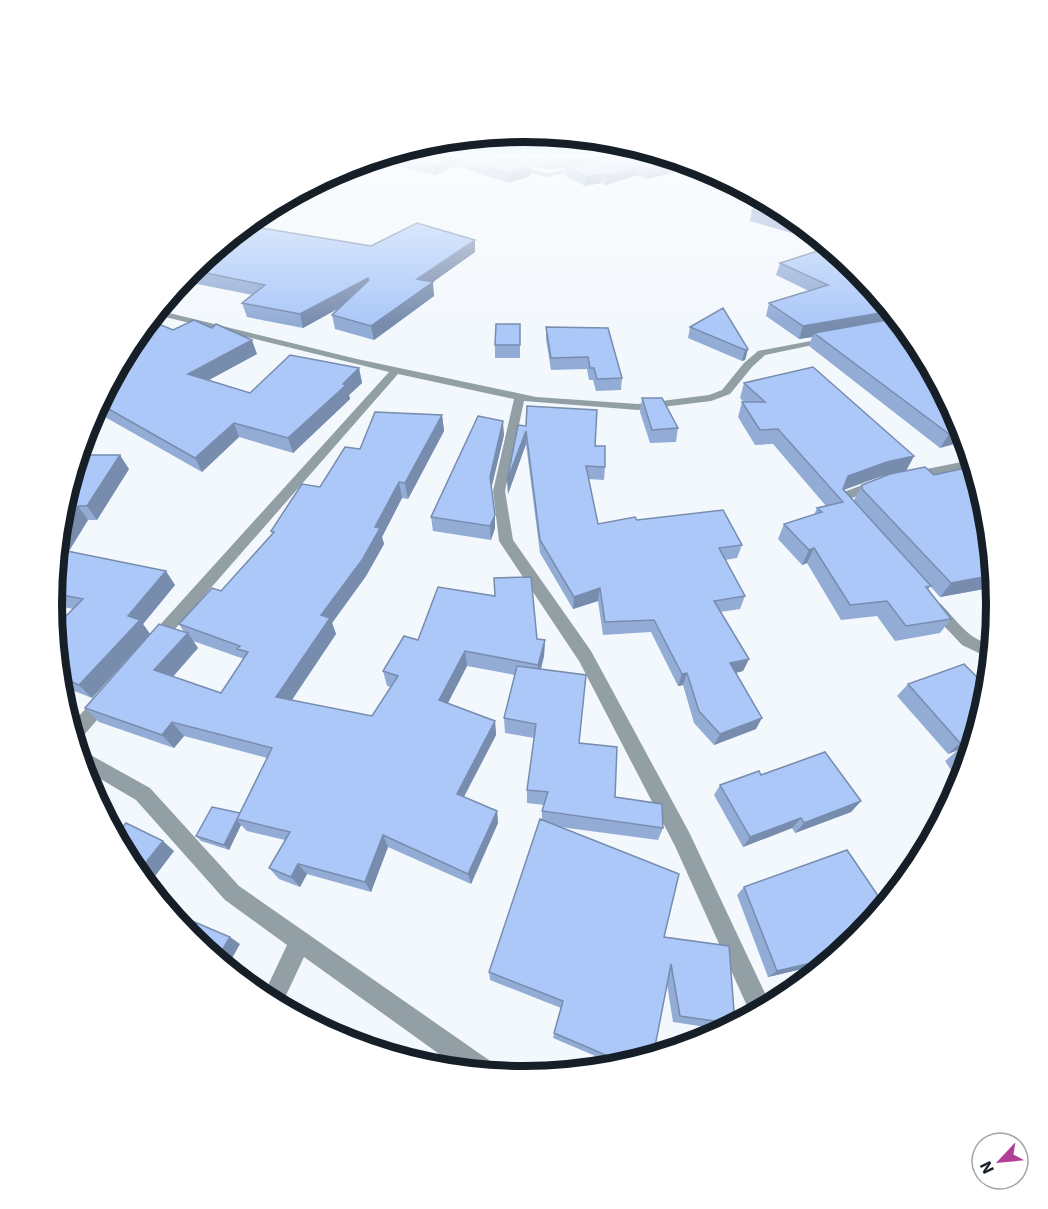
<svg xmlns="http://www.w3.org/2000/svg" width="1048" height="1209" viewBox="0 0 1048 1209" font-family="'IBM Plex Sans',sans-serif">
  <rect width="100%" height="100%" fill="#f3f8fd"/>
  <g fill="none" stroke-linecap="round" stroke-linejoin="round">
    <path fill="#929fa5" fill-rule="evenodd" d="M 510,165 L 547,173 L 584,166 L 587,168 L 547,177 L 508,168 Z
      M 157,310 L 357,359 L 536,397 L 638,404 L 709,395 L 722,390 L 744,363 L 758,351 L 832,337 L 832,341 L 765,355 L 752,367 L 730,394 L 711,401 L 638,410 L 524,401 L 505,491 L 513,540 L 591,651 L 689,832 L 771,1006 L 752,1017 L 675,846 L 579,661 L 499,541 L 493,491 L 514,399 L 398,374 L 161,645 L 155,647 L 149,645 L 147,641 L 149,637 L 389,372 L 153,314 Z
      M 972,460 L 973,468 L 911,480 L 905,476 L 911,472 Z
      M 876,480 L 882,484 L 880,487 L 852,498 L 852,504 L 857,511 L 850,515 L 845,514 L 838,505 L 841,493 Z
      M 936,602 L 941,604 C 954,617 973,646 993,642 L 992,655 L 985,656 L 962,645 L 931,612 L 928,608 L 931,604 Z
      M 104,693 L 110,695 L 112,700 L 110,705 L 78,742 L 74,743 L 69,727 L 98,695 Z
      M 78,748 L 150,788 L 239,886 L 496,1065 L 499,1075 L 463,1071 L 304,957 L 280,1008 L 262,998 L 287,945 L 225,900 L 136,800 L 82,768 L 76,749 Z"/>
  </g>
  <path fill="#93acd6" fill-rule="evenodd" d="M 389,154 L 659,154 L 694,164 L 681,168 L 680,171 L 646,179 L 638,175 L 606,185 L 601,183 L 585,186 L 565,176 L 565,167 L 550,170 L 524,165 L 530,166 L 530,176 L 509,183 L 456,166 L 435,175 L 370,159 Z
    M 752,211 L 787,211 L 826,243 L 750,221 Z
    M 371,246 L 475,252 L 432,282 L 434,296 L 374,340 L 335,329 L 332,315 L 339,308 L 303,328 L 247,317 L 242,303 L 253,295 L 197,284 L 168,302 L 164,301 L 190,270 Z
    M 830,247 L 961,424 L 940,448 L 809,346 L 812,337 L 799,339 L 766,316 L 769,303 L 809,291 L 776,275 L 780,263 Z
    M 520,324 L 520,358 L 495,358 L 495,345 Z
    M 546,327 L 622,378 L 621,390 L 596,391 L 593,380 L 589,380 L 587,369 L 551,370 L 546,339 Z
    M 690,327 L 748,349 L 745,360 L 742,361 L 688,338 Z
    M 173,330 L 257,354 L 209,380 L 250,393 L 359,368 L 362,383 L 349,395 L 350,399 L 293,453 L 239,437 L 202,472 L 105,417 L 82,455 L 129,469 L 97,520 L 88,520 L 69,551 L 175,585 L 143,624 L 150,634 L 92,698 L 59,685 L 53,629 L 73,609 L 59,606 L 52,597 L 60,512 L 87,423 L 131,341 Z
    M 744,383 L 914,456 L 906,471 L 934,475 L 988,513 L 995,587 L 940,597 L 930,586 L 928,590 L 951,619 L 940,633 L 895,641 L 877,616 L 841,620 L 807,563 L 802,565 L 778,539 L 784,524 L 814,515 L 817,508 L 826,506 L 773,444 L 755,445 L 738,417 L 742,402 L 744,402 L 740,398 ZM 887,475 L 862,485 L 854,500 L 854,502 L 844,490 L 879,477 Z
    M 642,398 L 678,428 L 676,442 L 650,443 L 640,412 Z
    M 442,415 L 444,431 L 408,499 L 402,498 L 382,537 L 384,544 L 366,576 L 332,623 L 336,634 L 291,700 L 372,716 L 391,687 L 387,686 L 383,671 L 418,640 L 537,639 L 545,640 L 544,656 L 541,669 L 579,743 L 615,797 L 663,828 L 658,840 L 560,827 L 664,937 L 735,1024 L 726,1030 L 673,1022 L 667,984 L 653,1057 L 621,1067 L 553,1038 L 561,1008 L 490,980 L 489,972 L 542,819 L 542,811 L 544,805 L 527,803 L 527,790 L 534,738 L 505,733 L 504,718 L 515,675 L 467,666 L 448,703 L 495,721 L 496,735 L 464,797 L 497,811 L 498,823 L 471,884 L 388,847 L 371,892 L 307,874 L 300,887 L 279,879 L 269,868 L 285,840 L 247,831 L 241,825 L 229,850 L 201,841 L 196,836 L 240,813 L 267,758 L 184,736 L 174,748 L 99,722 L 85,708 L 184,632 L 179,624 L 221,591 L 272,534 L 271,531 L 360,449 ZM 193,641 L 244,659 L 221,693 L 173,677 L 198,648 Z
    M 518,425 L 595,446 L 605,467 L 604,480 L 588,479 L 598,524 L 637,520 L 742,545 L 737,558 L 725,560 L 745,596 L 740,609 L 720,612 L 749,659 L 743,671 L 736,673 L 756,729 L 714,745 L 694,723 L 683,685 L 678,686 L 651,632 L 603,635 L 598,601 L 573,609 L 540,553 L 526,444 L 508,494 Z
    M 504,435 L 491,488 L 495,528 L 491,540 L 433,531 L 431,517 Z
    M 908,684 L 967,745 L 974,744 L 961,785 L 945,761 L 958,750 L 948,754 L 897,696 Z
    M 761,775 L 861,801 L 851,812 L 795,833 L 792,828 L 743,847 L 714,795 L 720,785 Z
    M 112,832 L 174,851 L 152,880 L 133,870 Z
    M 744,887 L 858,939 L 811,978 L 806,968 L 768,977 L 737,895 Z"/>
  <path fill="#788cae" d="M 593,154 L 640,154 L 550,170 L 550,161 Z
    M 456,157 L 456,166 L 435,175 L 434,166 Z
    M 679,160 L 694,164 L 681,168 L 680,171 L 646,179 L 647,170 Z
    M 530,166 L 530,176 L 509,183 L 509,174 Z
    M 639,166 L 638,175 L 606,185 L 607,176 Z
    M 601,174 L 601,183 L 585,186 L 586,177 Z
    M 475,240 L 475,252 L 419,292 L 417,279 Z
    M 192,270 L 197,284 L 168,302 L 166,298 L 186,274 Z
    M 368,278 L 370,291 L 303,328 L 300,314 Z
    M 433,282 L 434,296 L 374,340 L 371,326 Z
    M 892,311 L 900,321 L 814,333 L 812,337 L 799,339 L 803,326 Z
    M 252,340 L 257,354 L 194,388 L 188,374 Z
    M 748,349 L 745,360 L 742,361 L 745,350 Z
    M 359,368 L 362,383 L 349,395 L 350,399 L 293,453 L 288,438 Z
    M 98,404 L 105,417 L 74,467 L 87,423 Z
    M 442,415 L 444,431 L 408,499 L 405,483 Z
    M 503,421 L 504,435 L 491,490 L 490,477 Z
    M 234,423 L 239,437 L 202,472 L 195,458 Z
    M 963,430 L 966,441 L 940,448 L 949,434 Z
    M 526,431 L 526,444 L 508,494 L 507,481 Z
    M 120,455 L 129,469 L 97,520 L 87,506 Z
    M 914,456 L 906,471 L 879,477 L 840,491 L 848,476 L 887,462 Z
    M 399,482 L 402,498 L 382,537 L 384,544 L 366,576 L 332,623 L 336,634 L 284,712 L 276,697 L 321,615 L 375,527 Z
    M 78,506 L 88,520 L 62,562 L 56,554 L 58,536 Z
    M 495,515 L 495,528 L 491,540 L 490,526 Z
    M 814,548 L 807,563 L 802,565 L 809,550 Z
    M 166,571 L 175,585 L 143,624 L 150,634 L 92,698 L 79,685 L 128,616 Z
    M 994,575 L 995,587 L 940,597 L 951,583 Z
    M 600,588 L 598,601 L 573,609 L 574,597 Z
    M 188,633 L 198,648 L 165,685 L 154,670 Z
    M 545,640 L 544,656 L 538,680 L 538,665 Z
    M 465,651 L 467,666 L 442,714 L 439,700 Z
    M 749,659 L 743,671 L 725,675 L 730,663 Z
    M 687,673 L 683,685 L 678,686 L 682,674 Z
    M 762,718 L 756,729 L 714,745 L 720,734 Z
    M 495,721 L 496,735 L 459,806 L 457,794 Z
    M 172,722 L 184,736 L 174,748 L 162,735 Z
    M 976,735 L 974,741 L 962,747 L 961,746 L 958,750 L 948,754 L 960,743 Z
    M 861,801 L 851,812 L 795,833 L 804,823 Z
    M 497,811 L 498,823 L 471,884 L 468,874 Z
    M 801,818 L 792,828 L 743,847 L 750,837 Z
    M 237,820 L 241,825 L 229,850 L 224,845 Z
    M 383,835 L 388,847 L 371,892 L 365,882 Z
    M 163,841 L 174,851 L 152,880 L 139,871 Z
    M 298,864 L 307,874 L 300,887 L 291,877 Z
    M 230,937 L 240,944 L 226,969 L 216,961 Z
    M 815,962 L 806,968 L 768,977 L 777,971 Z"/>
  <path fill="#abc8f9" stroke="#788cae" stroke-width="1.5" d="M 389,154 L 471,154 L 530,166 L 509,174 L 456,157 L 434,166 L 386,155 Z
    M 509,154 L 593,154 L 550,161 Z
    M 632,154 L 659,154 L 679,160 L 677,160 L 682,162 L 647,170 L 639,166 L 607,176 L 601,174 L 586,177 L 565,167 Z
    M 765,200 L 787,211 L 804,226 L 752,211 Z
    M 417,223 L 475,240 L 417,279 L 433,282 L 371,326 L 332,315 L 369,280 L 368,278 L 300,314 L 242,303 L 265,285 L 192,270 L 186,274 L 190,270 L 244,225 L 371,246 Z
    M 830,247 L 859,270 L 892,311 L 803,326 L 769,303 L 828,285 L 780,263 Z
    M 723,308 L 748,349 L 745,350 L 690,327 Z
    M 898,318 L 917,342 L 961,424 L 963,430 L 949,434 L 814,333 Z
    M 149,320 L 173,330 L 194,320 L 212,328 L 216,324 L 252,340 L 188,374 L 250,393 L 290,355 L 359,368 L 343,384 L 346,385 L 288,438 L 234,423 L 195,458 L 98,403 L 131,341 Z
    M 496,324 L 520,324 L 520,345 L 495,345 Z
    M 546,327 L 608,328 L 622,378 L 597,379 L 594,368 L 590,368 L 588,357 L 551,358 Z
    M 813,367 L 914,456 L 887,462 L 848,476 L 843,489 L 931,586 L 926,587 L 951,619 L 906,626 L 887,601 L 850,605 L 814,548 L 809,550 L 784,524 L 822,512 L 817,508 L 843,502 L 778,429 L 760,430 L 742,402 L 765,402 L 744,383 Z
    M 642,398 L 662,398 L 678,428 L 652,430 Z
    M 527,406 L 597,410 L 595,446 L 605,446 L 605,467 L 586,466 L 598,524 L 635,517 L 637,520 L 723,510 L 742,545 L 719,548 L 745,596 L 714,601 L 749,659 L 730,663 L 762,718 L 720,734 L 699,711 L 687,673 L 682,674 L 654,620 L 605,622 L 600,588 L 574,597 L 540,540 L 526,431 L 507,481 L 518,425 L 526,426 Z
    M 375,412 L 442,415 L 405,483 L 399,482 L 375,527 L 380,528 L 362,560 L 321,615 L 330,618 L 276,697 L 372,716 L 398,676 L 383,671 L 404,636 L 418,640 L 438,587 L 495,596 L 494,578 L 531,577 L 537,639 L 545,640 L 538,665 L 465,651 L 439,700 L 495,721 L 457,794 L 497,811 L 468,874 L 383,835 L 365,882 L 298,864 L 291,877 L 269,868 L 290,832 L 237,819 L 272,748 L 172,722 L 162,735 L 85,708 L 159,624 L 188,633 L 154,670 L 221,693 L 248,652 L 237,649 L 240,646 L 179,624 L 212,588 L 221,591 L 274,532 L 271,531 L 302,484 L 320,487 L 345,447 L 360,449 Z
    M 478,416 L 503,421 L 490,477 L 495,515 L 490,526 L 431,517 Z
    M 78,455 L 120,455 L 87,506 L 78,506 L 58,536 L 60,512 Z
    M 925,467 L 934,475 L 965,468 L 978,478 L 988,513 L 994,575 L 951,583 L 862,489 L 862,485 L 890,474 Z
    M 57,549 L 166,571 L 128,616 L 140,620 L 79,685 L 58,676 L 54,639 L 57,637 L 54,636 L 53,629 L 83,599 L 52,593 L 53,586 L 65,573 L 54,573 Z
    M 964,664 L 978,678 L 990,673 L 988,697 L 976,735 L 960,743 L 908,684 Z
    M 517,666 L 586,675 L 579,743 L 617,747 L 615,797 L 662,804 L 663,828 L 542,811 L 548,792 L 527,790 L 536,724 L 504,718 Z
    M 974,744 L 970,757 L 961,746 Z
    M 825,752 L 861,801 L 804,823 L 801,818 L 750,837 L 720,785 L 759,771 L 761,775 Z
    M 212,807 L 240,813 L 224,845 L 196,836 Z
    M 540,819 L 679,874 L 664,937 L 729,946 L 735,1024 L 680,1016 L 671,964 L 653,1057 L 629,1065 L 554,1033 L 563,1001 L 489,972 Z
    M 126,823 L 163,841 L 139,871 L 130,866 L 112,832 L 117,833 Z
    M 847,850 L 885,906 L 858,939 L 820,970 L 815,962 L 777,971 L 744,887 Z
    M 178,915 L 230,937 L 216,961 L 189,939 L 174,920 Z"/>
  <linearGradient id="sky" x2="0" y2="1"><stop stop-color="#54bce0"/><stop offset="0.48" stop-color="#fafcfe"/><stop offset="1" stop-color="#fafcfe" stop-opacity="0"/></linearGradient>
  <rect width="1048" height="323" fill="url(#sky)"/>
  <path d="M0 0H1048V1209H0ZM62 604a462 462 0 1 1 924 0a462 462 0 1 1-924 0Z" fill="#fff" fill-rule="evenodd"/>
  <path fill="none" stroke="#161f27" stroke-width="8" d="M62 604a462 462 0 1 1 924 0a462 462 0 1 1-924 0Z"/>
  <g transform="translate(1000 1161) rotate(244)"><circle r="28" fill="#ffffff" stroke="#a2a5a9" stroke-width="1.5"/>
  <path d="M0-4.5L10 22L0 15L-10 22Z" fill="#b13e97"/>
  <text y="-9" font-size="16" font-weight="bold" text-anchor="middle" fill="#161f27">N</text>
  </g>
</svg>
